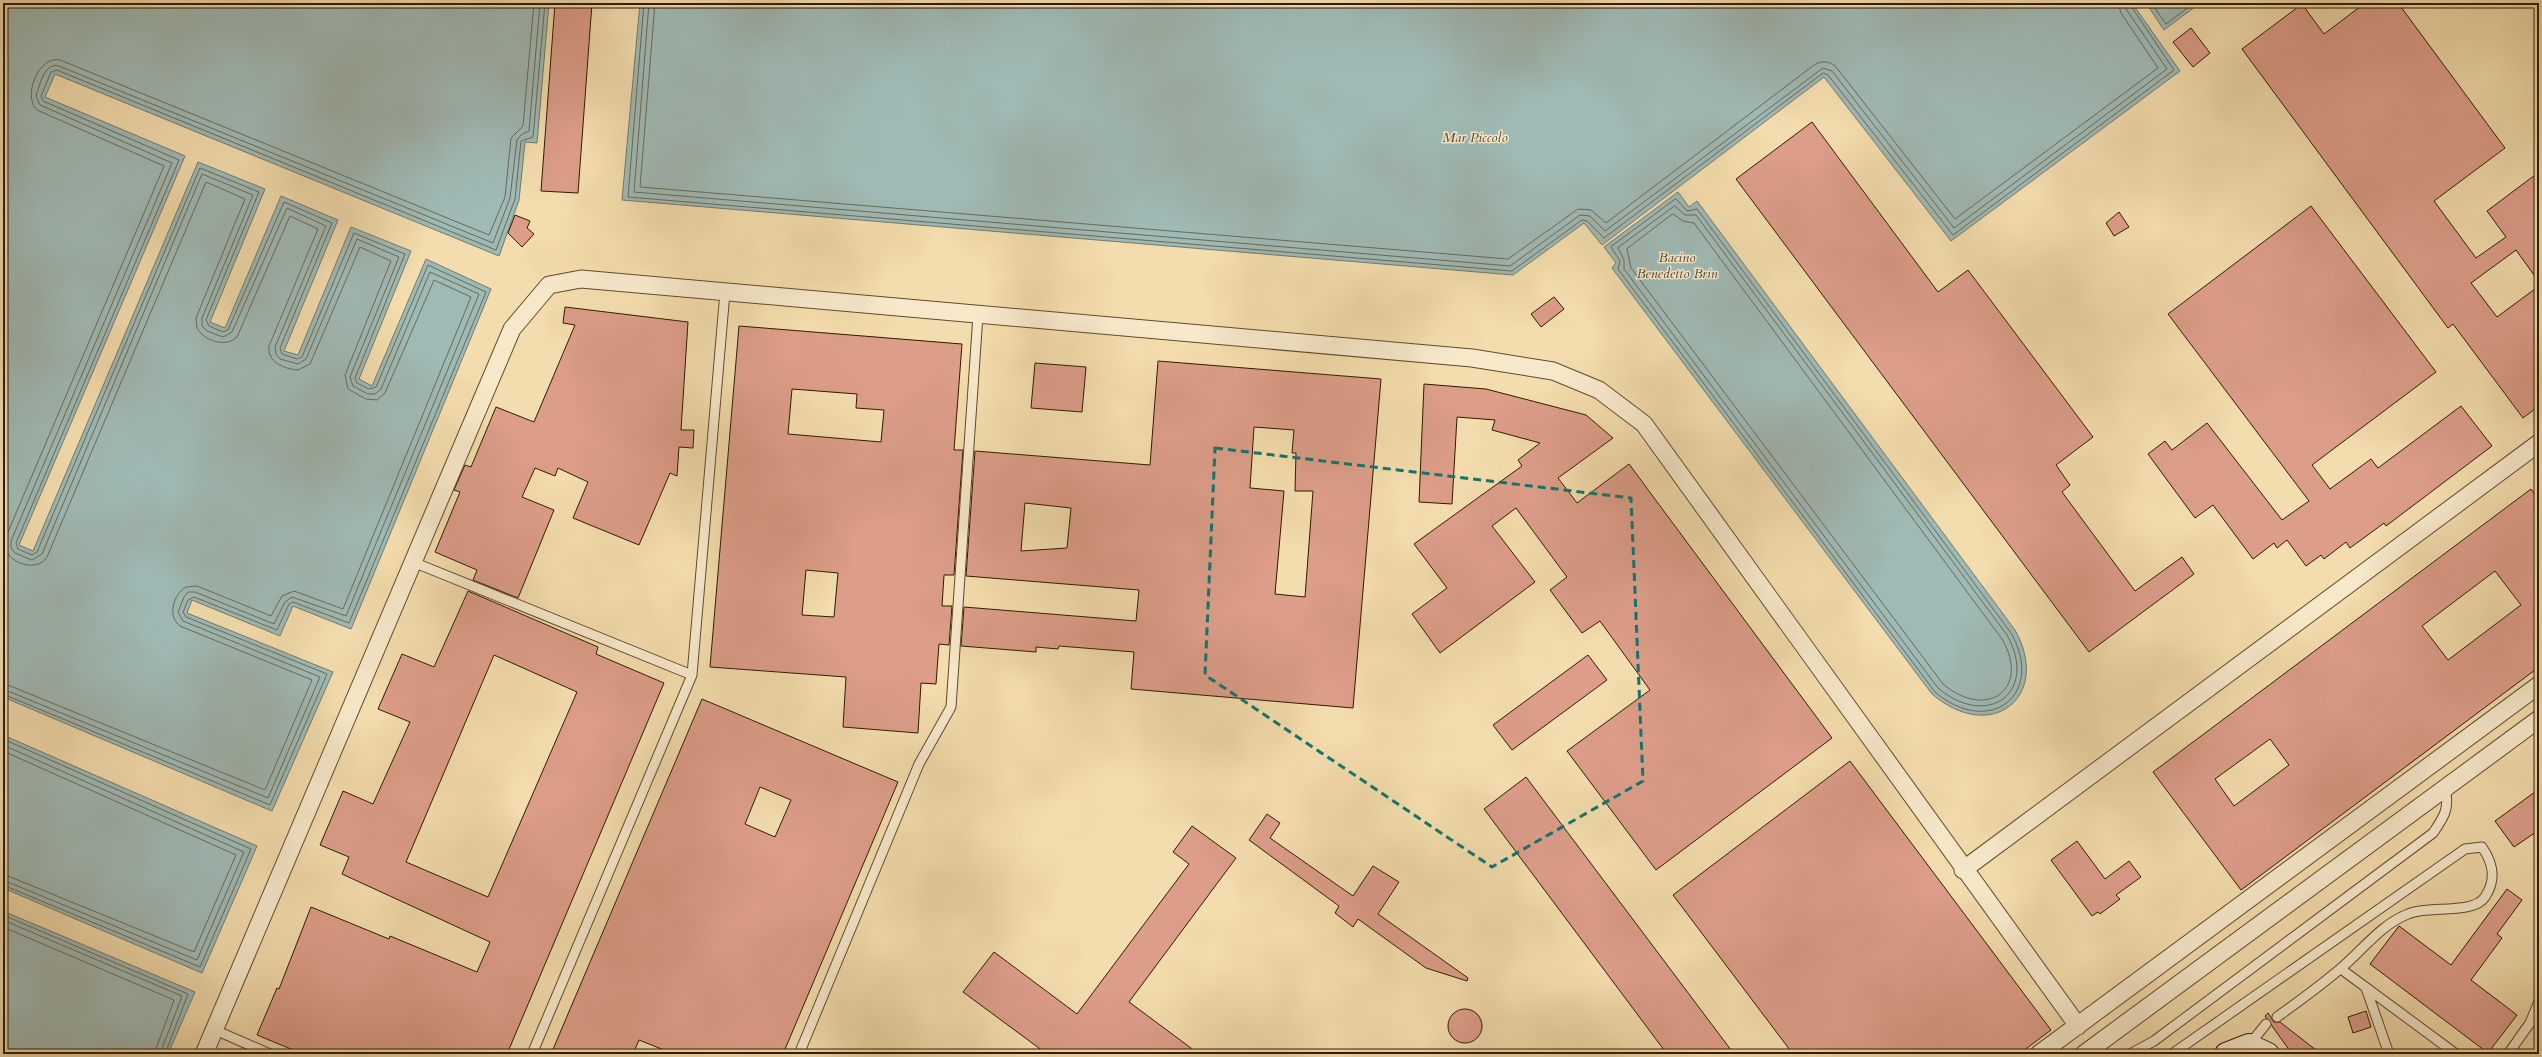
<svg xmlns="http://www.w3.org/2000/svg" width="2542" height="1057" viewBox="0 0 2542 1057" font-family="Cardo,serif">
  <rect width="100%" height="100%" fill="#f3dcad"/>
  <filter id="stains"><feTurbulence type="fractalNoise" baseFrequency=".005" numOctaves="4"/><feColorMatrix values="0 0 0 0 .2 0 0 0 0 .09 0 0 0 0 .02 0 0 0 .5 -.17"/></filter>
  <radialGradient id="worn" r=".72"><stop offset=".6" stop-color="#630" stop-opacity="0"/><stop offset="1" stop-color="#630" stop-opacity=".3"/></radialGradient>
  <path fill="#9fb9b4" stroke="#727a6c" d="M 3,3 L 549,3 L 537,143 L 525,142 L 519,200 L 499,256 L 55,74 L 45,97 L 185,156 L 19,545 L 33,551 L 198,162 L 265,189 L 210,322 L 225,328 L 281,196 L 338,220 L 284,351 L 298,355 L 351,227 L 411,251 L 359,379 L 372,386 L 426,259 L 491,289 L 351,629 L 293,606 L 280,636 L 192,600 L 187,613 L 333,672 L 272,811 L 3,697 Z
    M 640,3 L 2132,3 L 2180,71 L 1951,241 L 1824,77 L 1602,245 L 1584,223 L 1513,275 L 622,200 Z
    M 2146,3 L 2200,3 L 2164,30 Z
    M 1678,192 L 1689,207 L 1697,201 L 2015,630 C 2052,696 1992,745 1932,694 L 1612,268 L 1616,263 L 1604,247 Z
    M 3,735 L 257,846 L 202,973 L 3,888 Z
    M 3,911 L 195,992 L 168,1054 L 3,1054 Z"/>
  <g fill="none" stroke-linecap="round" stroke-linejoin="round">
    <path stroke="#676a5a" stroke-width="1" d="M 644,3 L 628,197 L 1512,271 L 1582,220 L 1587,221 L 1604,238 L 1823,73 L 1828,75 L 1953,235 L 2174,70 L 2129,3
      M 649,3 L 634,192 L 1510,266 L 1580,215 L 1590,216 L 1605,231 L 1823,68 L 1832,71 L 1954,228 L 2167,69 L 2126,9 L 2124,3
      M 655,3 L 640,187 L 1508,259 L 1578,209 L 1591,210 L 1606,223 L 1814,65 C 1822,60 1830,61 1836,67 L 1955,219 L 2158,68 L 2121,13 L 2118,3
      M 2151,3 L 2166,24 L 2194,3
      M 1676,199 L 1687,211 L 1697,209 L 2011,633 C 2046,695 1989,738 1935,692 L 1618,269 L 1620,261 L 1611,247 Z
      M 1675,206 L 1685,215 L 1696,215 L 2007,635 C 2039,692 1988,730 1938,688 L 1624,269 L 1624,260 L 1618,248 Z
      M 1673,214 L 1683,221 L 1694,223 L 2002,639 C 2031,689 1987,721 1943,684 L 1631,268 L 1627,249 Z
      M 3,683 L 265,790 L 312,680 L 180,626 C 167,616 173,595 186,587 L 197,586 L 271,616 L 282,596 L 294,591 L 343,609 L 471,297 L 434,280 L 385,393 L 377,400 L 366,399 L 348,389 L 345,375 L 391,261 L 360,247 L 310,364 L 298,370 C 284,369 267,362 269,346 L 318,229 L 290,216 L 237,337 C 226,348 204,341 197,328 L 196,318 L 245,199 L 206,182 L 47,557 C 36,575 0,561 5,539 L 164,166 L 37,110 C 22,96 39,55 60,60 L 489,235 L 505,197 L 511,138 L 523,126 L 534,3
      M 3,689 L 268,798 L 320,677 L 183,621 L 178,612 L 184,597 L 188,592 L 195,592 L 274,624 L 285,602 L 292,597 L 346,616 L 479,294 L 430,272 L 381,389 L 375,394 L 368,394 L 353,386 L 350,377 L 399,257 L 357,239 L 306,359 L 298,364 L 280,359 L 276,354 L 275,347 L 326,226 L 287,208 L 232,332 L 223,337 L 207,331 L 202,326 L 202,318 L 253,195 L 202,174 L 42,554 L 32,560 L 15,553 L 11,548 L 11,541 L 172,163 L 40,105 L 36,96 C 40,85 44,62 59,66 L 493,243 L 510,198 L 517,140 L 521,135 L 529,131 L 540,3
      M 3,694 L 270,805 L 327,674 L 186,617 L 183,612 L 188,600 L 194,597 L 277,630 L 289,604 L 293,602 L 349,623 L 486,292 L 428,265 L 376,387 L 369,389 L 357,383 L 355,378 L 405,254 L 354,233 L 302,357 L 297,359 L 282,354 L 280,348 L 332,223 L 284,202 L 228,330 L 223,332 L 209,326 L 206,320 L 259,192 L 200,168 L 37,552 L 32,555 L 18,549 L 16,543 L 179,160 L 43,101 L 41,96 L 51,72 L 57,70 L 496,250 L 515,199 L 521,141 L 533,137 L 545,3
      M 3,739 L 251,849 L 200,967 L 3,885
      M 3,745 L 244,852 L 197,960 L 3,880
      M 3,751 L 236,855 L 194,952 L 3,874
      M 3,915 L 188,994 L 165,1054
      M 3,920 L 182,996 L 160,1054
      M 3,927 L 174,1000 L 154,1054"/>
  </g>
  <path fill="#dc9d89" stroke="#2f1b00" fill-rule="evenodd" d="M 555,3 L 592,3 L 578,193 L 541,191 Z
    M 2365,3 L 2398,3 L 2505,148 L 2434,201 L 2476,258 L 2506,237 L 2487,211 L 2539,172 L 2539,282 L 2516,250 L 2471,283 L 2497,317 L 2539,286 L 2539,406 L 2523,418 L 2453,324 L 2448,328 L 2242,49 L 2302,4 L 2324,34 Z
    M 2191,28 L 2210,53 L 2193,67 L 2173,42 Z
    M 1812,122 L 1938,292 L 1968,270 L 2093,437 L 2056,465 L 2070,485 L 2062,492 L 2135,591 L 2182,557 L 2194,574 L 2089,652 L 1736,179 Z
    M 2311,206 L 2436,372 L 2312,465 L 2330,489 L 2371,459 L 2378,468 L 2461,406 L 2492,446 L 2386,526 L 2384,523 L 2350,548 L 2346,542 L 2324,559 L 2321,555 L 2306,566 L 2287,540 L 2277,548 L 2274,543 L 2253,559 L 2213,505 L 2195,518 L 2148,454 L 2165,441 L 2172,450 L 2207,423 L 2282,520 L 2309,501 L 2168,314 Z
    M 2119,212 L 2129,227 L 2114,236 L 2106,223 Z
    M 515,215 L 530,221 L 527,228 L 534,234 L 522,247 L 508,233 Z
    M 1554,297 L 1564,309 L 1541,327 L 1531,314 Z
    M 565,307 L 688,322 L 681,430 L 694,430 L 693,448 L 679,447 L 677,476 L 670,473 L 639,545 L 573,518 L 588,482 L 558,468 L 555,476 L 535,468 L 522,497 L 554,510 L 518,598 L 473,580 L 477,570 L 435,552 L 460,492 L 454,490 L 465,465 L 471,467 L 496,407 L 534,422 L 575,325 L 563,323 Z
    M 739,326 L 962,344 L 954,450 L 963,450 L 954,575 L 944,575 L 942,606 L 952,606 L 949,645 L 939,644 L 936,684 L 921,683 L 918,733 L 843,727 L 846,677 L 710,667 ZM 792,389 L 857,394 L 856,408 L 884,410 L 881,442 L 788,434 ZM 806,570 L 838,573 L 834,617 L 802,615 Z
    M 1158,361 L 1381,379 L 1353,708 L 1131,689 L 1134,652 L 1059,646 L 1058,649 L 1036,647 L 1036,652 L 961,646 L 964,607 L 1136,621 L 1139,590 L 966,576 L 975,451 L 1150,465 ZM 1254,427 L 1294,430 L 1292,453 L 1296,453 L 1295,491 L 1313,491 L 1305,597 L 1275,594 L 1284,491 L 1250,488 ZM 1025,503 L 1071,508 L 1067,548 L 1021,551 Z
    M 1035,363 L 1086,367 L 1082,412 L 1031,408 Z
    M 1424,384 L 1486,389 L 1586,415 L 1613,438 L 1558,478 L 1577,503 L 1629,464 L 1832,738 L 1656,870 L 1567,751 L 1650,690 L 1600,621 L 1582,633 L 1550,590 L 1567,577 L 1516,508 L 1492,526 L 1535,582 L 1440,653 L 1412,614 L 1447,588 L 1414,544 L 1522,466 L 1518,460 L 1540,443 L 1492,430 L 1495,420 L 1457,417 L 1452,504 L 1419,502 Z
    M 2531,489 L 2539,500 L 2539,667 L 2241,890 L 2153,772 ZM 2495,571 L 2521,605 L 2448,660 L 2422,626 ZM 2270,739 L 2289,765 L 2234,806 L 2215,779 Z
    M 468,591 L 598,647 L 596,654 L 664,683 L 507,1054 L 303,1054 L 257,1035 L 277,988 L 279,989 L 311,907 L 389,939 L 390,936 L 477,972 L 490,942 L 342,874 L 349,857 L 320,845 L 343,791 L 373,804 L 410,722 L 378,709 L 402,654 L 434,667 ZM 494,655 L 577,692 L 488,897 L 406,862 Z
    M 1588,655 L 1607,680 L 1512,750 L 1493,725 Z
    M 702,699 L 898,782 L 783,1054 L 674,1054 L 639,1040 L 633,1054 L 551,1054 ZM 760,787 L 791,800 L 775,837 L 745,824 Z
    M 1850,761 L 2051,1030 L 2019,1054 L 1793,1054 L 1673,895 Z
    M 1526,777 L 1734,1054 L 1667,1054 L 1484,809 Z
    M 2539,789 L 2539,830 L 2514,847 L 2495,821 Z
    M 1267,814 L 1280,823 L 1270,838 L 1353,896 L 1373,866 L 1399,882 L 1378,914 L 1468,978 L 1467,981 L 1426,968 L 1358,919 L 1353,927 L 1335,913 L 1339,906 L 1249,840 Z
    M 1192,826 L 1236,858 L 1129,1002 L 1199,1054 L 1047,1054 L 963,992 L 994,952 L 1077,1014 L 1189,864 L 1173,852 Z
    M 2077,841 L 2105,879 L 2129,861 L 2141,877 L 2116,895 L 2120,899 L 2100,914 L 2098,912 L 2092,916 L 2051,860 Z
    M 2507,889 L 2522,900 L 2497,934 L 2502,938 L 2471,980 L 2517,1015 L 2488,1053 L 2370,964 L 2399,926 L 2451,965 Z
    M1448 1026a17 17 0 1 1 34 0a17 17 0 1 1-34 0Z
    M 2366,1011 L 2371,1027 L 2353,1033 L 2348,1017 Z
    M 2268,1013 L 2274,1022 L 2280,1022 L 2321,1054 L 2292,1054 L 2265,1016 Z"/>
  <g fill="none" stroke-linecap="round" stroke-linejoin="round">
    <g stroke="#604b2b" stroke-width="11">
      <path id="lane" d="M 413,562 L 692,675
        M 2341,969 L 2456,1054
        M 2366,988 L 2389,1054
        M 215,1030 L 270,1054
        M 2249,1045 L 2266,1024
        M 532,1054 L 692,675 L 725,292
        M 799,1054 L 919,764 L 951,707 L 978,315
        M 2130,1054 L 2154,1041 L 2433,833 C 2444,817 2450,808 2445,789
        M 2172,1054 L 2465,849 L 2482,847 C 2493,863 2497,879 2485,897 C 2473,915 2428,905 2408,914 C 2380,925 2362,951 2340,969 C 2320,986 2298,1002 2277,1017
        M 2508,1054 L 2530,1023 L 2539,1001"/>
    </g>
    <g stroke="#604b2b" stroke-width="19">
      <path id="street" d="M 1963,870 L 2539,443
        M 204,1054 L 512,329 L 549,285 L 581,279 L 1472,358 L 1553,371 L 1599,390 L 1644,424 L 2078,1026
        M 2039,1054 L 2539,685
        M 2084,1054 L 2539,719"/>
    </g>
    <g stroke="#2f1b00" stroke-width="24">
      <path id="secondary" d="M 2226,1054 L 2249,1045 L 2268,1054"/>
    </g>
    <use href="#lane" stroke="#f7e8ca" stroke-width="9"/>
    <use href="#street" stroke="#f7e8ca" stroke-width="17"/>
    <use href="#secondary" stroke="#f7e8ca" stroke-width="22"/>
  </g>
  <path fill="none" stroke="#0f766e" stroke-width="3" stroke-dasharray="8 5" stroke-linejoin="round" d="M 1215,448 L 1631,498 L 1643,781 L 1492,867 L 1205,675 Z"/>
  <g text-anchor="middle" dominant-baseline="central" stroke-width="3" stroke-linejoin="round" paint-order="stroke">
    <g font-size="14" font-style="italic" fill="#514a36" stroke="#f7e8ca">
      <text x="1475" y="137">Mar Piccolo</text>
      <text x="1677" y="257">Bacino<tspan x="1677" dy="16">Benedetto Brin</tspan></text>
    </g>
  </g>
  <rect width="2542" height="1057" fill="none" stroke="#f3dcad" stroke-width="16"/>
  <rect x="4" y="4" width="2534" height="1049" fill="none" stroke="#2f1b00" stroke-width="2"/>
  <rect x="8" y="8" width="2526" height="1041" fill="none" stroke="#2f1b00"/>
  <rect width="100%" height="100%" filter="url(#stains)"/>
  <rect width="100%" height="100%" fill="url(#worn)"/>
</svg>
